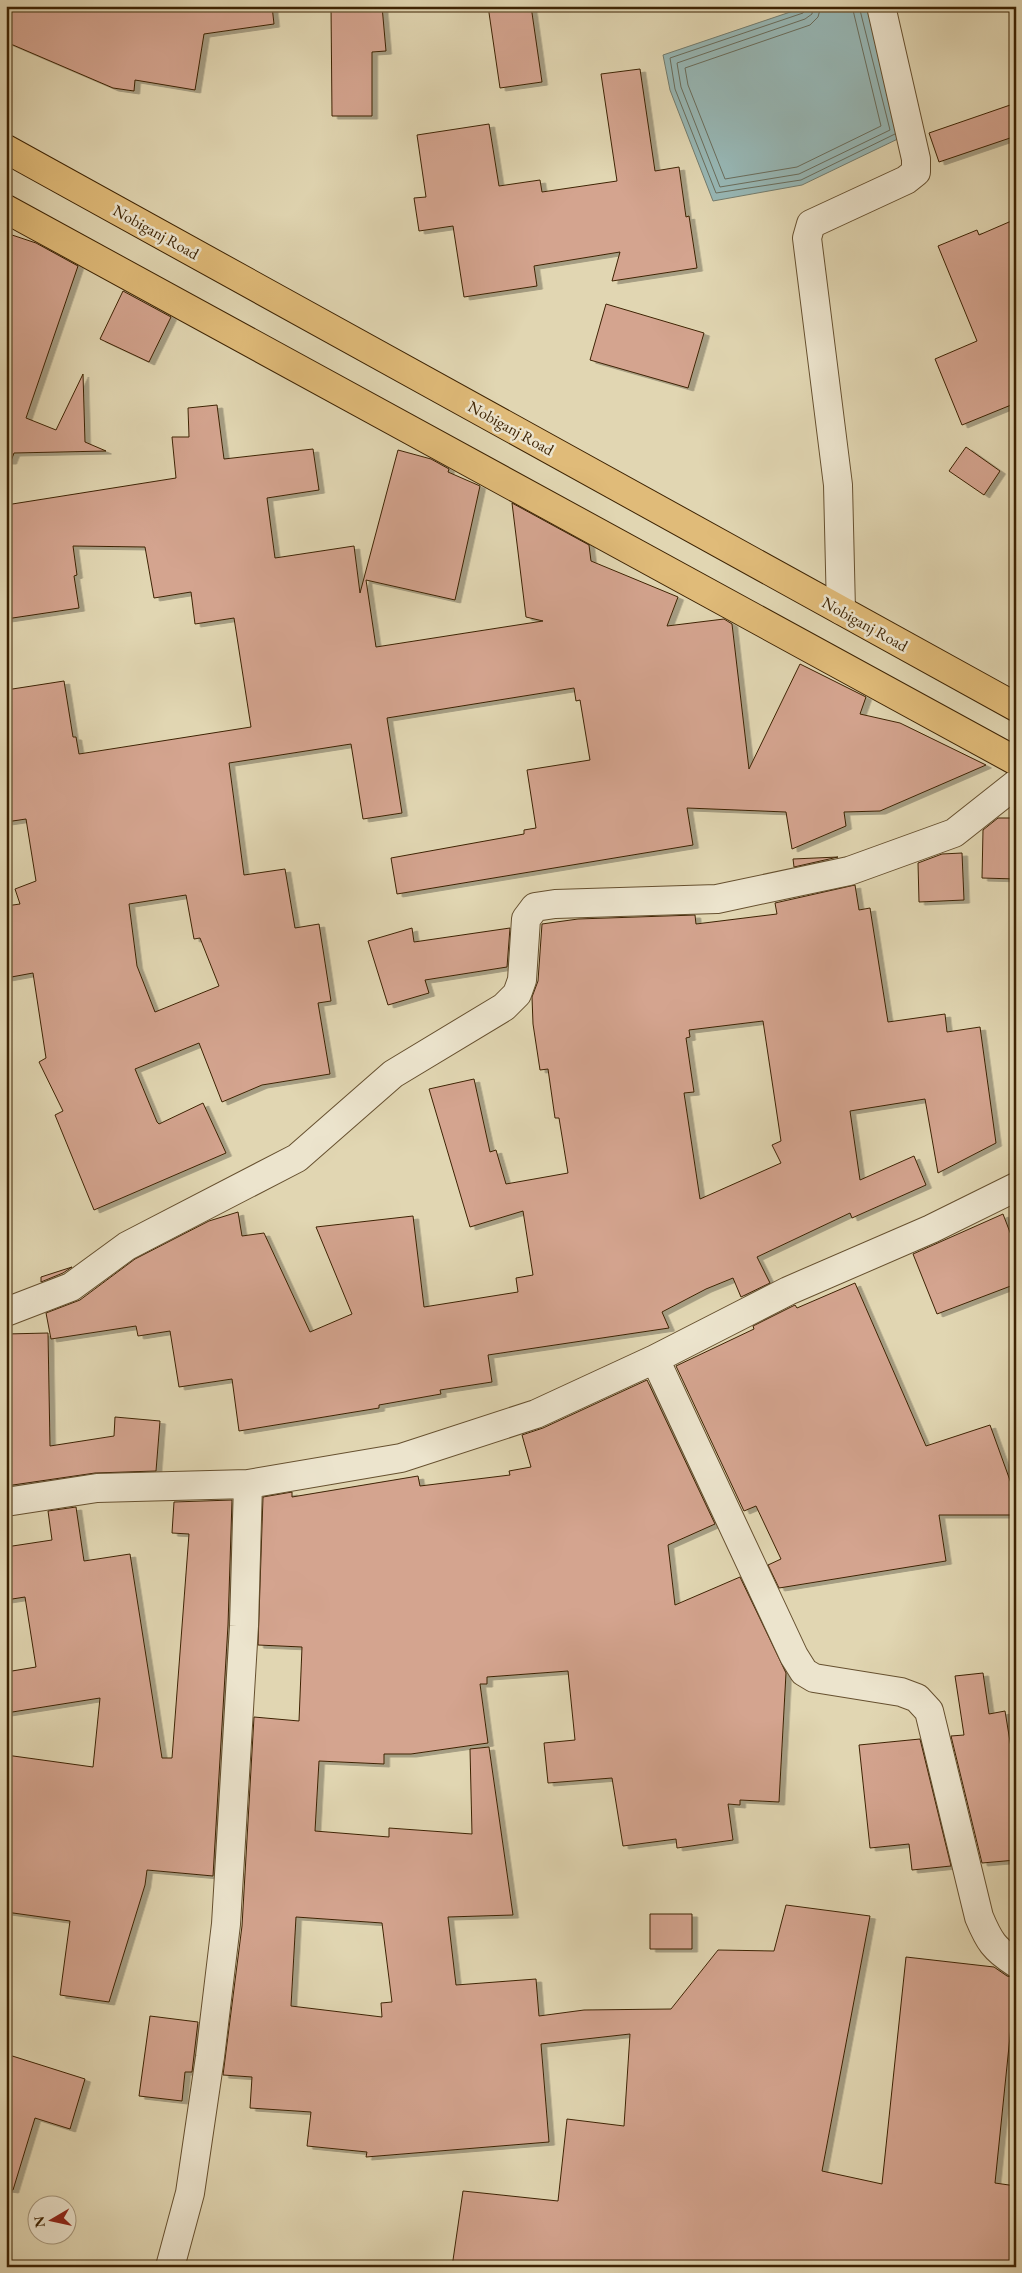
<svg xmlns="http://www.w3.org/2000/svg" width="1022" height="2273" viewBox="0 0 1022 2273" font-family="'EB Garamond',serif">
  <defs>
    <filter id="shadow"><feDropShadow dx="5.5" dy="3" stdDeviation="0" flood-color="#0004"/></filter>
  </defs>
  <rect width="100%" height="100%" fill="#e1d6b2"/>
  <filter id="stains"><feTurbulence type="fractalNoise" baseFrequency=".004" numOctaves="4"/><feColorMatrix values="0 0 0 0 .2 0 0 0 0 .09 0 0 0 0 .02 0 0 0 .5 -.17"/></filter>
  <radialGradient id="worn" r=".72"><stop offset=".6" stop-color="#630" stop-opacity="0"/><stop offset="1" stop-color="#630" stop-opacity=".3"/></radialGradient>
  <path fill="#97b7b5" stroke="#737c6e" d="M 808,6 L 870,6 L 904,136 L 802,185 L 713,201 L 670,90 L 663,55 Z"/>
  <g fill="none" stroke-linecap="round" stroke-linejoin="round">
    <path stroke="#6a6d5c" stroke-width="1" d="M 807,6 L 803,13 L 670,58 L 675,89 L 716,193 L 801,180 L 895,134
      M 813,6 L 812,14 L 805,19 L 677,63 L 681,87 L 720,187 L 799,174 L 890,130 L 859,6
      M 821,6 L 818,17 L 810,25 L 685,68 L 688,85 L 725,179 L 797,167 L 881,126 L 852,6"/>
  </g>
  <path fill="#d4a48f" stroke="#3d2303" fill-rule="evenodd" filter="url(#shadow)" d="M 6,6 L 272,6 L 274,24 L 204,34 L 195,90 L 135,80 L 134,91 L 113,88 L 6,42 Z
    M 331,6 L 382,6 L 386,51 L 372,52 L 372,116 L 332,116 Z
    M 488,6 L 531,6 L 542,82 L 500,88 Z
    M 640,69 L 655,171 L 679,167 L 686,217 L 689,216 L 697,268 L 612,281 L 620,252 L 534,266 L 537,286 L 464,297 L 453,226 L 419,231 L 414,198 L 426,197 L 417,135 L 489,124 L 499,186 L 540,180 L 542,192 L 617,181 L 601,74 Z
    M 1016,103 L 1016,136 L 939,162 L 929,133 Z
    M 1016,219 L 1016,403 L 962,425 L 935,359 L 977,341 L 938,246 L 977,230 L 979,235 Z
    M 6,233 L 36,243 L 78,266 L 26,418 L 56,430 L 83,374 L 85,442 L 106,451 L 14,453 L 11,461 L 6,461 Z
    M 123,291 L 171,317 L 149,362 L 100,339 Z
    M 606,304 L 704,333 L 688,388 L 590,360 Z
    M 217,405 L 224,459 L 313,449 L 319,490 L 267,498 L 275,558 L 354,546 L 360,593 L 398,450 L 431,459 L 449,469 L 448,472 L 480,486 L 455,600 L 366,580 L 376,647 L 543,621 L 526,617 L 512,503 L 589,545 L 591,561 L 678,597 L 667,626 L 724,619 L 732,624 L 749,769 L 800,664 L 866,697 L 860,714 L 900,723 L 986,765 L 880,811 L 844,812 L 846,826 L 792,849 L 786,812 L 687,808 L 693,845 L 397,894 L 391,858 L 524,834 L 524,830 L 536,828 L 527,770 L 590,760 L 580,700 L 576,701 L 574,688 L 387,718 L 402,813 L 363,819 L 351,744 L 229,763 L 244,875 L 285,869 L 295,928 L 319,924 L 331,1001 L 318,1003 L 330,1074 L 262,1085 L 222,1102 L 199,1043 L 135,1069 L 157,1122 L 159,1124 L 203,1103 L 226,1153 L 94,1210 L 55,1115 L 63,1111 L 39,1062 L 46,1058 L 33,973 L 6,978 L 6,906 L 20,904 L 15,889 L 36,881 L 26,819 L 6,822 L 6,690 L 64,681 L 73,737 L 76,737 L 79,754 L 251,727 L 234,618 L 195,624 L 191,592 L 154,598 L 145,547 L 73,546 L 77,575 L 74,576 L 79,608 L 6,619 L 6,505 L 176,478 L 172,437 L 189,437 L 188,408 ZM 186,895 L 194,939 L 200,938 L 219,986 L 155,1012 L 137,966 L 129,904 Z
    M 966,447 L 1000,471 L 984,495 L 949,471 Z
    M 998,818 L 1016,818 L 1016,879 L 982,878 L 983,830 Z
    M 962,853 L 964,900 L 919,902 L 918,863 L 942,854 Z
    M 838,857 L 794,867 L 793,859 Z
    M 855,885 L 859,910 L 870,908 L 888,1022 L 945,1014 L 947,1032 L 980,1027 L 996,1143 L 938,1173 L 925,1099 L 850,1111 L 860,1180 L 914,1156 L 926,1185 L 852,1218 L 850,1213 L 757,1257 L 770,1283 L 741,1297 L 733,1278 L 706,1289 L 662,1312 L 669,1328 L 488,1355 L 492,1382 L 440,1390 L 441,1394 L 379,1405 L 379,1408 L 239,1431 L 232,1379 L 179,1387 L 170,1331 L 138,1336 L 136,1326 L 51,1339 L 46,1313 L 80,1300 L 135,1259 L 209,1221 L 238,1212 L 242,1236 L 264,1233 L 310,1332 L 352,1314 L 316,1227 L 413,1216 L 424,1307 L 518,1292 L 516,1278 L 533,1275 L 523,1211 L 470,1227 L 429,1089 L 474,1079 L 490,1152 L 496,1150 L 506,1184 L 568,1173 L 559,1118 L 555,1118 L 548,1069 L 540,1070 L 533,1024 L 532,997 L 538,981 L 542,924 L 578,919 L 695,915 L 696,924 L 777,914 L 775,903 ZM 763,1021 L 781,1141 L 772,1145 L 781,1163 L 700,1199 L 684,1093 L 694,1092 L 686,1038 L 690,1037 L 689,1030 Z
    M 412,928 L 414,942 L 510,928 L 507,967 L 425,980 L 429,993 L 388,1005 L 368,941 Z
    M 1003,1214 L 1016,1248 L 1016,1284 L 937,1314 L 913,1254 Z
    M 72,1267 L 63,1273 L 41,1282 L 41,1277 Z
    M 855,1283 L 926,1446 L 990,1425 L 1016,1497 L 1016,1515 L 939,1515 L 946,1561 L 779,1588 L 768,1565 L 781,1559 L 756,1506 L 744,1511 L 676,1366 L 754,1329 L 753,1326 L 795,1305 L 797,1308 Z
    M 48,1333 L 50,1446 L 114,1436 L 115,1417 L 160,1421 L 156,1471 L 95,1473 L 6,1486 L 6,1334 Z
    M 647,1380 L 715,1524 L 668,1545 L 675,1605 L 740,1577 L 786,1673 L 779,1802 L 740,1800 L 740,1805 L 728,1804 L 733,1840 L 677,1848 L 676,1839 L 623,1846 L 612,1778 L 548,1783 L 544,1743 L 575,1740 L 568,1671 L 487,1677 L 487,1684 L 480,1684 L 488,1743 L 411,1754 L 384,1754 L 384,1764 L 319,1761 L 315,1831 L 389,1837 L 389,1828 L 472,1834 L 470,1749 L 489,1747 L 513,1915 L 448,1917 L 456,1985 L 536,1979 L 539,2016 L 584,2010 L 671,2009 L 718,1950 L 774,1951 L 786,1905 L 870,1916 L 822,2171 L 882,2184 L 906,1957 L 994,1967 L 1007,1976 L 1016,1978 L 995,2183 L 1016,2186 L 1016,2267 L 452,2267 L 463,2191 L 558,2201 L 567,2119 L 624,2126 L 630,2034 L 541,2044 L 549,2142 L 366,2157 L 367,2152 L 307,2146 L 311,2112 L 250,2108 L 252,2077 L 223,2075 L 242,1926 L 254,1717 L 299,1721 L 302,1647 L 258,1645 L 263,1497 L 292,1492 L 292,1497 L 418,1476 L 420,1486 L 510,1475 L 509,1471 L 531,1467 L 522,1435 L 543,1428 ZM 296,1917 L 382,1923 L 392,2002 L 381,2003 L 382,2017 L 291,2006 Z
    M 232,1500 L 228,1625 L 213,1876 L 147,1870 L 145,1885 L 109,2002 L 60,1995 L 70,1921 L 6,1912 L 6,1755 L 93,1767 L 100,1698 L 6,1713 L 6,1672 L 36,1667 L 25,1597 L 6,1600 L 6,1547 L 52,1540 L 48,1511 L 76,1507 L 84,1561 L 130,1554 L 162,1758 L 172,1758 L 189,1534 L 172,1533 L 174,1502 Z
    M 983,1673 L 989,1714 L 1005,1711 L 1016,1778 L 1016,1860 L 982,1863 L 951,1736 L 964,1735 L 955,1676 Z
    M 920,1739 L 951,1866 L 912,1870 L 909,1844 L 870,1848 L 859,1745 Z
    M 650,1914 L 692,1914 L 692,1949 L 650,1949 Z
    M 150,2016 L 198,2022 L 192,2072 L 185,2072 L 182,2101 L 139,2096 Z
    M 6,2054 L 85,2079 L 70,2129 L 35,2118 L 13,2190 L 6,2189 Z"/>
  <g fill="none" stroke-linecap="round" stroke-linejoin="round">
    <g stroke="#66502f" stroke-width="30">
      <path id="minor" d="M 841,610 L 838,485 L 807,238 L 811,224 L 906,180 L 916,172 L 916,159 L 881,6
        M 6,1312 L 71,1287 L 127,1246 L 297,1158 L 393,1074 L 504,1007 L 517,994 L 522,980 L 526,919 L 535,907 L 555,904 L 717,899 L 849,871 L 954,833 L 1016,784
        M 655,1359 L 794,1656 L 804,1672 L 814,1678 L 901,1692 L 917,1698 L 929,1711 L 979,1917 C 989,1941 994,1949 1016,1963
        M 6,1502 L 97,1488 L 248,1484 L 401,1458 L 536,1414 L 655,1359 L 788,1291 L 931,1229 L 1016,1187
        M 170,2267 L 190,2193 L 210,2057 L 226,1924 L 244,1626 L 248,1484"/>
    </g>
    <g stroke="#3d2303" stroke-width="30">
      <path id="major" d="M 6,149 L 1016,707
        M 6,209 L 1016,761"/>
    </g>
    <use href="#minor" stroke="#ece4cd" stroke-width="28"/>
    <use href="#major" stroke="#e0bb79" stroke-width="28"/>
  </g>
  <g text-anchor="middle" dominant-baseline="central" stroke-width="5" stroke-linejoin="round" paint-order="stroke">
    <g font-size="16" fill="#3d2303" stroke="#ece4cd">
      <text transform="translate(156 232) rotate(29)">Nobiganj Road</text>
      <text transform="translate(511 428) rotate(29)">Nobiganj Road</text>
      <text transform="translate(865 624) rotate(29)">Nobiganj Road</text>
    </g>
  </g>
  <rect width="1022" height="2273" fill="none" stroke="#e1d6b2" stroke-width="25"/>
  <rect x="8" y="8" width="1007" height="2258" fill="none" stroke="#3d2303" stroke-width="2.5"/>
  <rect x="12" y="12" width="997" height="2248" fill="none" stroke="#3d2303"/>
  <g transform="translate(52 2220) rotate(261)"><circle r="24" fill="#ece4cd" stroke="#a6977c"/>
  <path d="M0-4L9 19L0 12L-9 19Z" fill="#8f2418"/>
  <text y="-8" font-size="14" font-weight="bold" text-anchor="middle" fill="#3d2303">N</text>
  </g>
  <rect width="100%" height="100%" filter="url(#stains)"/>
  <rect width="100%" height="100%" fill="url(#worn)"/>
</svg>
